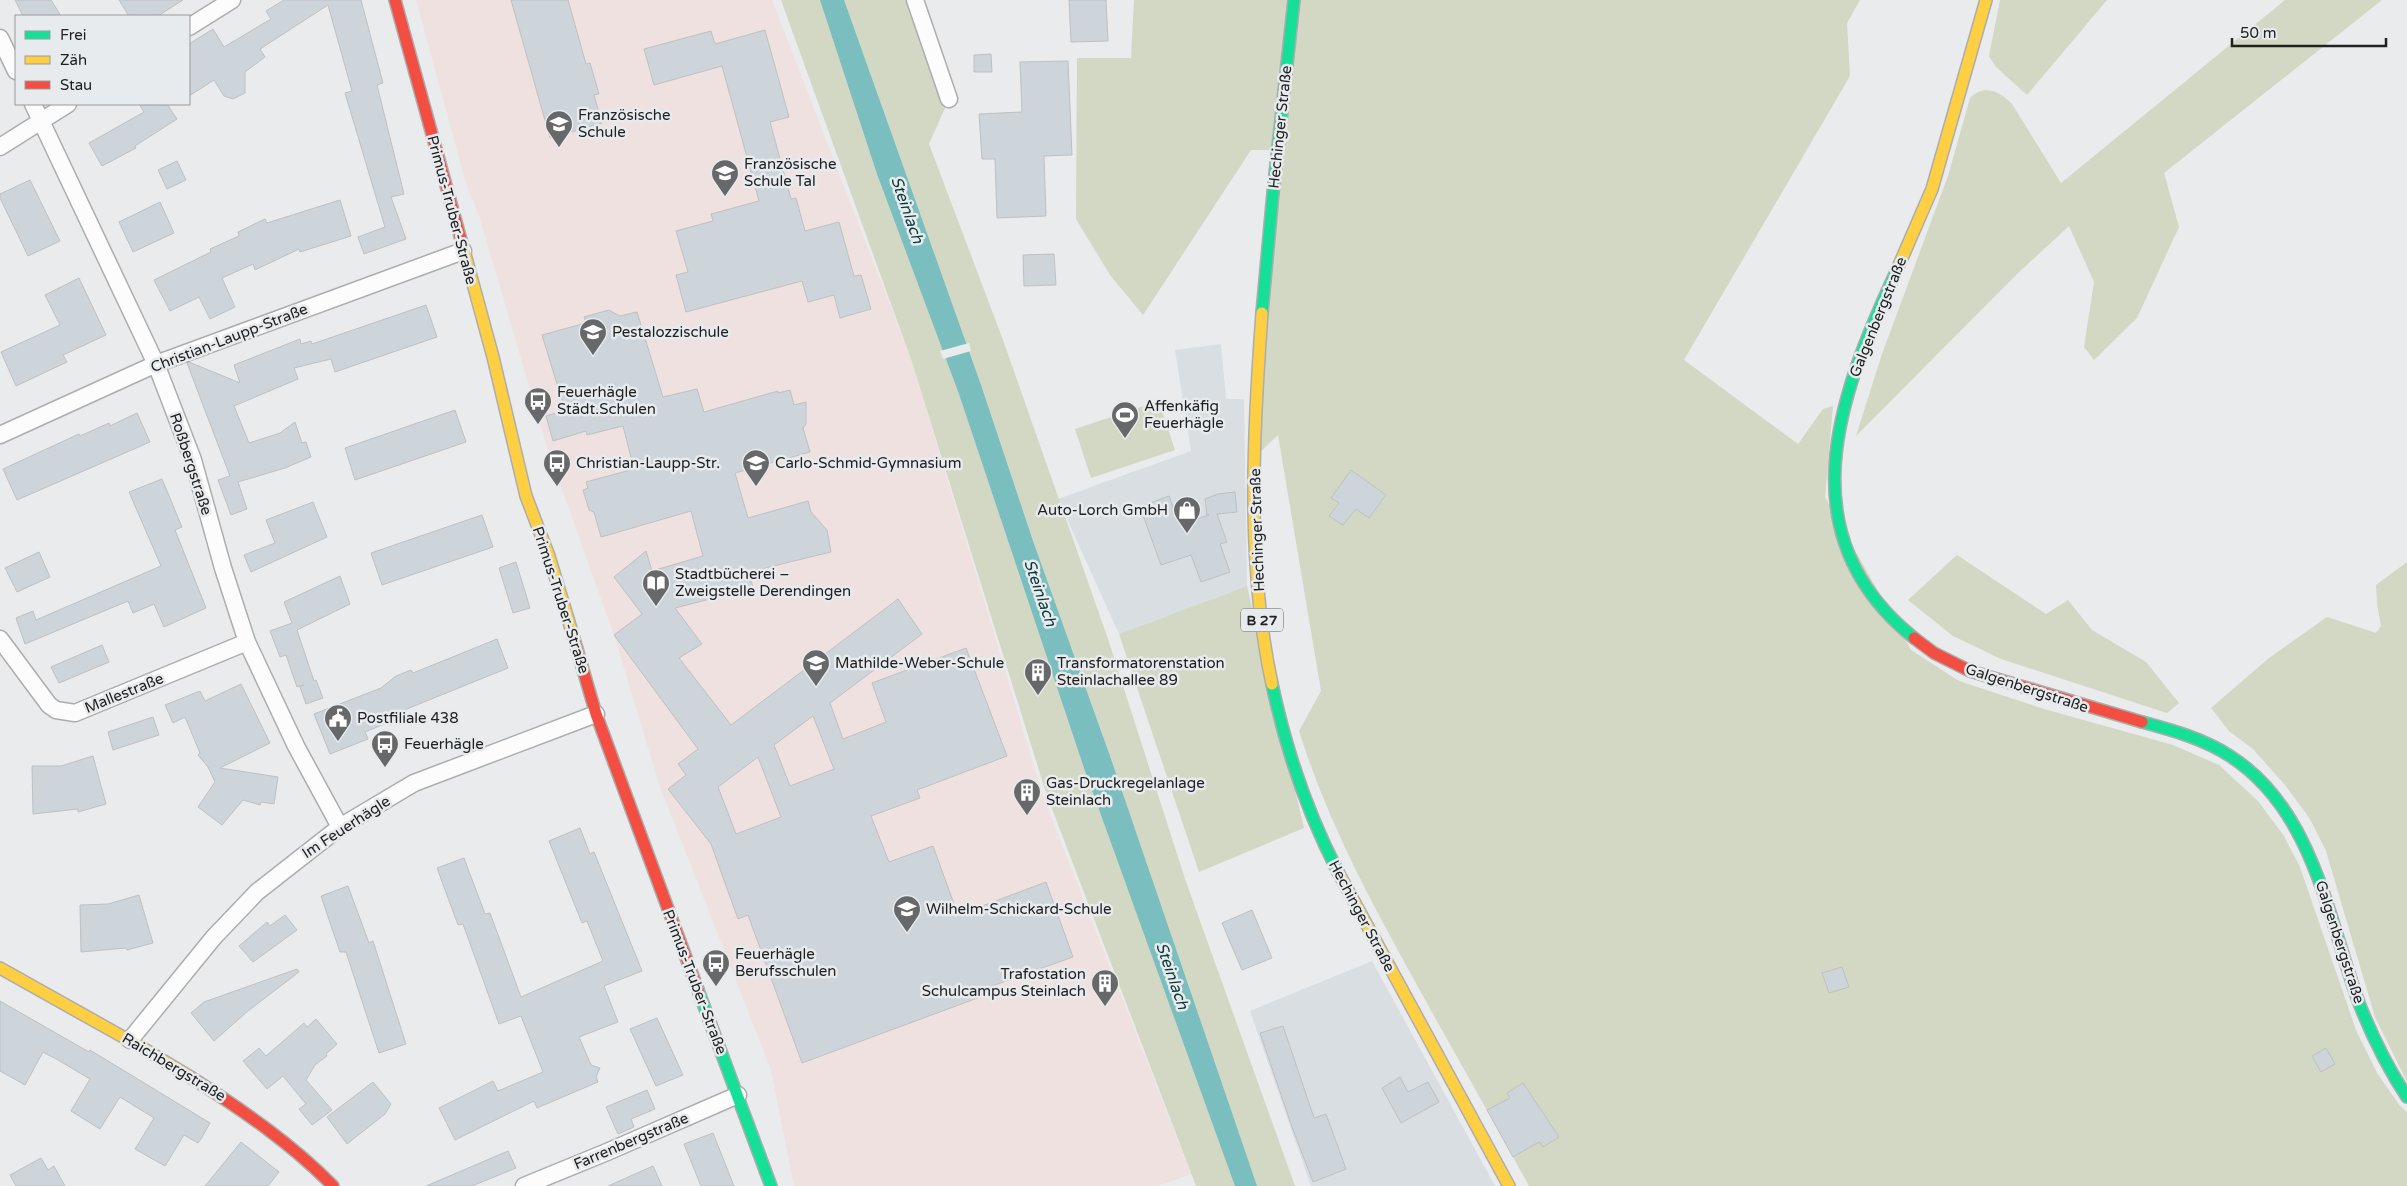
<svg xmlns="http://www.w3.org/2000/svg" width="2407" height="1186" viewBox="0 0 2407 1186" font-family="'Varela Round',sans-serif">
  <rect width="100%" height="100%" fill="#e9ebec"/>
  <path fill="#d8dee2" d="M 1221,344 L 1226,399 L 1244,399 L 1247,586 L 1119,634 L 1058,499 L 1191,451 L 1175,350 Z
    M 1372,961 L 1495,1186 L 1311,1186 L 1250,1011 Z"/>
  <path fill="#efe1e0" d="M 416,0 L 772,0 L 912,362 L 1043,796 L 1191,1174 L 1157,1186 L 794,1186 L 771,1070 L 659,784 L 614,635 L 546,444 L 479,215 L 467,187 Z"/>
  <path fill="#d2d8c3" d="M 781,0 L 915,0 L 949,99 L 929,144 L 1003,340 L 1108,639 L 1185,879 L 1295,1186 L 1196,1186 L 1046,793 L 912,362 Z
    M 1134,0 L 1860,0 L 1847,23 L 1850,76 L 1684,360 L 1798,444 L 1823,409 L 1833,406 L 1825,497 L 1911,650 L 1959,681 L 2044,709 L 2173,745 L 2219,765 L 2258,801 L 2284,836 L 2300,867 L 2356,1030 L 2377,1073 L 2400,1106 L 2407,1112 L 2407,1186 L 1529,1186 C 1489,1112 1446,1039 1406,965 C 1364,889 1325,814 1299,731 L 1321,691 L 1278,435 L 1255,457 L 1277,150 L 1251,150 L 1143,315 L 1110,275 L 1076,219 L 1077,58 L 1131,58 Z
    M 2000,0 L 2107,0 L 2027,95 L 1996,67 L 1989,56 Z
    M 2285,0 L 2382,0 L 2164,173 L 2179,227 L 2137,318 L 2094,360 L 2084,347 L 2094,282 L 2069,226 L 2017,274 L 1856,436 L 1882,354 L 1948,176 L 1970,98 C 1985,84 1999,91 2012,104 L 2061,183 Z
    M 1159,401 L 1175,450 L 1091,478 L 1075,429 Z
    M 1957,555 L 2046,614 L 2068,600 L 2092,630 L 2146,662 L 2179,703 L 2167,713 L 2001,659 L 1953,636 L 1908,600 Z
    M 2407,562 L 2407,1082 L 2375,1017 L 2326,851 L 2310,819 L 2285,785 L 2253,749 L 2229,731 L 2211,708 L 2269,658 L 2327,617 L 2376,633 L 2381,626 L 2377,604 L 2376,585 Z
    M 1247,586 L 1304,828 L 1199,872 L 1119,634 Z"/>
  <path fill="#7abebf" d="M 820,0 L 844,0 L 981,385 L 1033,541 L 1111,759 L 1257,1186 L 1235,1186 L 1084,768 L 959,394 L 877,174 Z"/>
  <path fill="#e9ebec" d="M 969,343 L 971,351 L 943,359 L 940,351 Z"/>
  <path fill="#cdd4da" stroke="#bfc0c1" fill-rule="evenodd" d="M 15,0 L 51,0 L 61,16 L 23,16 Z
    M 119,0 L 183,0 L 158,16 L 129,16 Z
    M 284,0 L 361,0 L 383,83 L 377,85 L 404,194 L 391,197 L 406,239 L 364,254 L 358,237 L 385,227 L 345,93 L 352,91 L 328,5 L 260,49 L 265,57 L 245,72 L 245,93 L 233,99 L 224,96 L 214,80 L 189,96 L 189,44 L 213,29 L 224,47 L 271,19 L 266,11 Z
    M 511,0 L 568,0 L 586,64 L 590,63 L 599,94 L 594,95 L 602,123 L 550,138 Z
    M 1069,0 L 1106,0 L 1108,41 L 1071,42 Z
    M 765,30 L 789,117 L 770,122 L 791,199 L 796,198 L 805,231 L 839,222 L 854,276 L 861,275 L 871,309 L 840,318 L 834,295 L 808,302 L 802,281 L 686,312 L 676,275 L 688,272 L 676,231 L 713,221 L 711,214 L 759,201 L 722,66 L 654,85 L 644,49 L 711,31 L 715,44 Z
    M 991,54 L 992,72 L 974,72 L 974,55 Z
    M 1068,61 L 1072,155 L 1044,156 L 1046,216 L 997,218 L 995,159 L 982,159 L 979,114 L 1022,112 L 1020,62 Z
    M 139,104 L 167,104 L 177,119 L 135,146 L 136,148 L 102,166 L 89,143 L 144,112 Z
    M 177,161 L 186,180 L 167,189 L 158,170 Z
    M 30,180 L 60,241 L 28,256 L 0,198 L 0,194 Z
    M 340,200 L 351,236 L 300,252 L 299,249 L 255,270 L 253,264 L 222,278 L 235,307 L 210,319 L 199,297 L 170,311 L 154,280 L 211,252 L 210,249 L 239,236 L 238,232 L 265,219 L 267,223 Z
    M 160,202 L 174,233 L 133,252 L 119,222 Z
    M 1054,254 L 1056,285 L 1024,286 L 1023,255 Z
    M 79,278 L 106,335 L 63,355 L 67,362 L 16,386 L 1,352 L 60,325 L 45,295 Z
    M 426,305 L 437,337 L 335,372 L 331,359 L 294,368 L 298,379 L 234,406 L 249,443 L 280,433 L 295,422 L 302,443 L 306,442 L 311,457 L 285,468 L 238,482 L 247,509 L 231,515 L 218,480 L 230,476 L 187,363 L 189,362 L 240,383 L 234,365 L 300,339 L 301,344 L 311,341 L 312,344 Z
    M 609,310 L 620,316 L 637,312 L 663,397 L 697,389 L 704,412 L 778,391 L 778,393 L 790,390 L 794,405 L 806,402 L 806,424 L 803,428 L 810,452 L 735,473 L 748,518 L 808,501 L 811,512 L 827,530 L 831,552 L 749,572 L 753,588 L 675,608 L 702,644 L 679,658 L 731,725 L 898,599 L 922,634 L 830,703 L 843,739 L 886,722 L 872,683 L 966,648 L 1007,756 L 917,790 L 920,798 L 871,816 L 889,862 L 933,846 L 958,915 L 1046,882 L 1073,957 L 981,990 L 983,996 L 802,1063 L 748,915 L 738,919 L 711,844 L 668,789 L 686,775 L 678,764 L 698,749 L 614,635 L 642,614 L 614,577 L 646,551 L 652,571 L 703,556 L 691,511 L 601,537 L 594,512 L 589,510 L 583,490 L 588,488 L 586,482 L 634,469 L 623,426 L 587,435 L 586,431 L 553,441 L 546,416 L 565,410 L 542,335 L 586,323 L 584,317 ZM 813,716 L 834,769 L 790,786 L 774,745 ZM 758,757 L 781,817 L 736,834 L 718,787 Z
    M 455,410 L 466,442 L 355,480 L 345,448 Z
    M 137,413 L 150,442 L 17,500 L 3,469 L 79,434 L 80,436 L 109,423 L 110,426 Z
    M 1351,470 L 1386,495 L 1369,518 L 1356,509 L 1343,525 L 1329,516 L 1339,503 L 1331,498 Z
    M 162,479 L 182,527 L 175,530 L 206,608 L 164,627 L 154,604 L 133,613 L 128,601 L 25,644 L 16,618 L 33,611 L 36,620 L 161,566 L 129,492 Z
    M 1235,492 L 1237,512 L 1217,514 L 1227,542 L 1220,544 L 1230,572 L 1201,582 L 1191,555 L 1161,565 L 1140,507 L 1169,496 L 1180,525 L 1209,515 L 1207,515 L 1205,499 L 1218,494 Z
    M 313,502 L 327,537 L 251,572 L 244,555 L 275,543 L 266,520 Z
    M 482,515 L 493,547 L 382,585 L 371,553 Z
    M 39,552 L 50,577 L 17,592 L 5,568 Z
    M 516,562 L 530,608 L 513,613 L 499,568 Z
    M 340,576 L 350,604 L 297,630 L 314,681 L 316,680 L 323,698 L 306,704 L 300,687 L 304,685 L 297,687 L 286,655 L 280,657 L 270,631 L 292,623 L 284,602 Z
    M 497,639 L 508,668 L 392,715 L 394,720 L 365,732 L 368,739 L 330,754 L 314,714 L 381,688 L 396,676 L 411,670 L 413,673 Z
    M 102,645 L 109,662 L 59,683 L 51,667 Z
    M 241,684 L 270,743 L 220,768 L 278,777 L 274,804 L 261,802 L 260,805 L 243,800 L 222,825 L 198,807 L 215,782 L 208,767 L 198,755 L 200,753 L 185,717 L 173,723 L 165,705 L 200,691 L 205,701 Z
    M 153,717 L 159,735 L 113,750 L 108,732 Z
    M 93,756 L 106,804 L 78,812 L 78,809 L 33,814 L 32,766 L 61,766 Z
    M 580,828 L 590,854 L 594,852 L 642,971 L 604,986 L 618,1022 L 579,1037 L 591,1065 L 600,1068 L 596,1077 L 598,1082 L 537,1108 L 534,1101 L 455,1140 L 439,1108 L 493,1081 L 498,1091 L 543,1072 L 521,1016 L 499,1024 L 463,924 L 458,925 L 437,868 L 464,858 L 485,914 L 490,913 L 521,997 L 603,961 L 587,921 L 582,923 L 549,841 Z
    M 348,886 L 369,943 L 373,941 L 406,1044 L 379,1053 L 346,952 L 340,952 L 321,896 Z
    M 139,895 L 153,943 L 127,950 L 126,948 L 81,952 L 80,905 L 108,904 Z
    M 1252,910 L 1272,958 L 1242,970 L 1222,923 Z
    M 285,915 L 297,930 L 253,962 L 239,946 L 267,922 L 270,926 Z
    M 1842,967 L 1849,987 L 1829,993 L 1822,973 Z
    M 297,969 L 299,972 L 248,1011 L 214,1041 L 191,1013 L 204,1002 Z
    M 0,1001 L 89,1052 L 90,1050 L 210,1123 L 201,1139 L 198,1143 L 184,1135 L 165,1166 L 135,1149 L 154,1118 L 120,1097 L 100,1129 L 71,1111 L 90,1079 L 58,1060 L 43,1052 L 25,1085 L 0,1071 Z
    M 657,1018 L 683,1075 L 656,1086 L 630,1029 Z
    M 316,1019 L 337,1044 L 326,1054 L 327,1056 L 315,1065 L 306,1080 L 332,1110 L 312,1125 L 299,1109 L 306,1104 L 283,1076 L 267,1089 L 243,1061 L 259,1048 L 266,1056 L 304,1023 L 307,1027 Z
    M 1283,1026 L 1314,1118 L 1326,1114 L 1346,1169 L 1313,1182 L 1292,1127 L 1260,1033 Z
    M 2326,1048 L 2335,1064 L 2321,1072 L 2312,1056 Z
    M 1400,1077 L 1408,1092 L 1428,1082 L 1439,1102 L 1401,1123 L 1382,1088 Z
    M 373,1082 L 391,1104 L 385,1114 L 347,1144 L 327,1117 Z
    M 1523,1083 L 1559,1137 L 1543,1147 L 1539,1142 L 1513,1157 L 1487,1110 L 1510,1098 L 1507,1093 Z
    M 647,1090 L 655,1109 L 631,1119 L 634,1127 L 618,1134 L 606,1107 Z
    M 713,1133 L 734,1186 L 701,1186 L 684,1144 Z
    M 241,1142 L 279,1172 L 268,1186 L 205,1186 Z
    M 508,1151 L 516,1168 L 472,1186 L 426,1186 Z
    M 41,1158 L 48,1170 L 54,1166 L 65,1186 L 16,1186 L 10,1175 Z
    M 653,1166 L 662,1186 L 608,1186 Z"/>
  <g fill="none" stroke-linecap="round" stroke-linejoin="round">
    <g stroke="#acadae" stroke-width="19">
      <path id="street" d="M 915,0 L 949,99
        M 189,27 L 232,0
        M 0,38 L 16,71
        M 33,104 L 156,364 L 193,460 L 223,568 L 247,642 L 296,746 L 340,827
        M 0,147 L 68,104
        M 0,435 L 156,364 L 463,251
        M 0,639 L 49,705 L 56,710 L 75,713 L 247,642
        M 130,1040 L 214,937 L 257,892 L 340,827 L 414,783 L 596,714
        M 524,1186 L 607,1152 L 738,1095"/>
    </g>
    <g stroke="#acadae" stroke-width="14">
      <path id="fast" d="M 1896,272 C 1838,397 1786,535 1914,638
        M 1262,313 L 1273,193 L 1294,0
        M 1272,684 C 1286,750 1307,812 1338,872
        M 2142,722 C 2172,730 2204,739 2230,756 C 2313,809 2328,918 2359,1003 C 2372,1036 2387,1067 2407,1097
        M 698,990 L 771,1186"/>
    </g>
    <g stroke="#acadae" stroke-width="14">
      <path id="slow" d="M 463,247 L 493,357 L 526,496 L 549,556 L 572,632
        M 1896,272 L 1932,189 L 1986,0
        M 1262,313 C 1253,435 1246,564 1272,684
        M 1338,872 L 1509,1186
        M 0,968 L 141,1047 L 192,1078"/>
    </g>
    <g stroke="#acadae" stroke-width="14">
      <path id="jam" d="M 395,0 L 463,247
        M 572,632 L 596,714 L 698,990
        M 1914,638 L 1934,653 L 1970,671 L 2142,722
        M 192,1078 C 241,1109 292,1144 333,1186"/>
    </g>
    <use href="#street" stroke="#fcfcfc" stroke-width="16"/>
    <use href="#fast" stroke="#16e098" stroke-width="11"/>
    <use href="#slow" stroke="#ffcf43" stroke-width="11"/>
    <use href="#jam" stroke="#f24e42" stroke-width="11"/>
  </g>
  <defs>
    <g id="school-pin" transform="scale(1.4375)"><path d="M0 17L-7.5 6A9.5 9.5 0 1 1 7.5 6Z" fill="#676869" stroke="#e8ebed"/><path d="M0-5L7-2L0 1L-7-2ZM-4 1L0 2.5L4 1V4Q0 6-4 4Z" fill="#fff"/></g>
    <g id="bus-pin" transform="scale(1.4375)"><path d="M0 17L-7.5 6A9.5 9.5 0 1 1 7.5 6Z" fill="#676869" stroke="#e8ebed"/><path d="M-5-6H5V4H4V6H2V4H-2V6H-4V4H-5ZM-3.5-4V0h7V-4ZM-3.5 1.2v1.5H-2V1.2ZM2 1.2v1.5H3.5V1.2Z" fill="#fff"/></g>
    <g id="stadium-pin" transform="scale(1.4375)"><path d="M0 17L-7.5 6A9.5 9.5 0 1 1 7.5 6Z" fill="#676869" stroke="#e8ebed"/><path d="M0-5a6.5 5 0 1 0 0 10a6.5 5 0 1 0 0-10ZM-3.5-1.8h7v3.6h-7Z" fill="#fff"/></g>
    <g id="shop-pin" transform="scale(1.4375)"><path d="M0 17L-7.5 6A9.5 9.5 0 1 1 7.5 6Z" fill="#676869" stroke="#e8ebed"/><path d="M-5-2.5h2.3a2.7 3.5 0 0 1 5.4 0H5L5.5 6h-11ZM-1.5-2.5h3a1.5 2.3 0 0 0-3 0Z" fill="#fff"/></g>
    <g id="library-pin" transform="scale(1.4375)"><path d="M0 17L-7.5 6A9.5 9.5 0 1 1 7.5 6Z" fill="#676869" stroke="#e8ebed"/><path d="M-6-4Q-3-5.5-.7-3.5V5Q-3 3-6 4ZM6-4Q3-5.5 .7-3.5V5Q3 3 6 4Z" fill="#fff"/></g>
    <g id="building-pin" transform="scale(1.4375)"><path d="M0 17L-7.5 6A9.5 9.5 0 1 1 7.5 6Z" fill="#676869" stroke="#e8ebed"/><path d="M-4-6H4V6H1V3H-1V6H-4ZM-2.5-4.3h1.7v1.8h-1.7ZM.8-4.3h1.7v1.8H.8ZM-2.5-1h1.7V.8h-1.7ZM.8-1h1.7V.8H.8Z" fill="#fff"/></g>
    <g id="civic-pin" transform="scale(1.4375)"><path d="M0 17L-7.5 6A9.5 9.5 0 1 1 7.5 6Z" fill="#676869" stroke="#e8ebed"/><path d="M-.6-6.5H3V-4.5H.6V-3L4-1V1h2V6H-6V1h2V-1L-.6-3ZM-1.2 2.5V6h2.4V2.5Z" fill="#fff"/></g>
  </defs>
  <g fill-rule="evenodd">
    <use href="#school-pin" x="559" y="124"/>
    <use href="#school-pin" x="725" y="173"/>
    <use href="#school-pin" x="593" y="332"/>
    <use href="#bus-pin" x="538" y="401"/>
    <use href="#stadium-pin" x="1125" y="415"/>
    <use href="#bus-pin" x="557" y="463"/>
    <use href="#school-pin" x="756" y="463"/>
    <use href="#shop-pin" x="1187" y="510"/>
    <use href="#library-pin" x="656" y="583"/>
    <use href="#school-pin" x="816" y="663"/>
    <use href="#building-pin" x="1038" y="672"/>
    <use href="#civic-pin" x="338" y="718"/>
    <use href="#bus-pin" x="385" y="744"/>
    <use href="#building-pin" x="1027" y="792"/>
    <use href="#school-pin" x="907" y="909"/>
    <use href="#bus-pin" x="716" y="963"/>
    <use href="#building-pin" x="1105" y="983"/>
  </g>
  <g text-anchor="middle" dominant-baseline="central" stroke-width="5" stroke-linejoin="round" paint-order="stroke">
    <rect fill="#e8ebed" stroke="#5d5e5f" stroke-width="1" x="1241" y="608.5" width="42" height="23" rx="4"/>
    <g font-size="14" font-weight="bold" fill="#212122">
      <text x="1262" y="620">B 27</text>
    </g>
    <g font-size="15" fill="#212122" stroke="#e8ebed" text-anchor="start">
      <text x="578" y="115">Französische<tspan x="578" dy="17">Schule</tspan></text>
      <text x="744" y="164">Französische<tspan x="744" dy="17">Schule Tal</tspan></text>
      <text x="612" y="332">Pestalozzischule</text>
      <text x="557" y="392">Feuerhägle<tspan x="557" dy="17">Städt.Schulen</tspan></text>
      <text x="1144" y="406">Affenkäfig<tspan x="1144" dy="17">Feuerhägle</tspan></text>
      <text x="576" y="463">Christian-Laupp-Str.</text>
      <text x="775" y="463">Carlo-Schmid-Gymnasium</text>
      <text x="1168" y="510" text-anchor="end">Auto-Lorch GmbH</text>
      <text x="675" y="574">Stadtbücherei –<tspan x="675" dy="17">Zweigstelle Derendingen</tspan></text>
      <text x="835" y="663">Mathilde-Weber-Schule</text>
      <text x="1057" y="663">Transformatorenstation<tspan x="1057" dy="17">Steinlachallee 89</tspan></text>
      <text x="357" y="718">Postfiliale 438</text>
      <text x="404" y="744">Feuerhägle</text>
      <text x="1046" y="783">Gas-Druckregelanlage<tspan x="1046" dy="17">Steinlach</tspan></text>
      <text x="926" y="909">Wilhelm-Schickard-Schule</text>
      <text x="735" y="954">Feuerhägle<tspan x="735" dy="17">Berufsschulen</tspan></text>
      <text x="1086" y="974" text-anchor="end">Trafostation<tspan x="1086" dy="17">Schulcampus Steinlach</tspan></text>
    </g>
    <g font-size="15" fill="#212122" stroke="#e8ebed">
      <text transform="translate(1280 127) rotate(-84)">Hechinger Straße</text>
      <text transform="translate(452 210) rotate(75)">Primus-Truber-Straße</text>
      <text transform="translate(1878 317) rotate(-68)">Galgenbergstraße</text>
      <text transform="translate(229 338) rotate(-21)">Christian-Laupp-Straße</text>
      <text transform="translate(191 464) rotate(72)">Roßbergstraße</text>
      <text transform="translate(1257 530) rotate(-92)">Hechinger Straße</text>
      <text transform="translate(561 600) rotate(72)">Primus-Truber-Straße</text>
      <text transform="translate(2027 688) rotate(18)">Galgenbergstraße</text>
      <text transform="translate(124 693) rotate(-22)">Mallestraße</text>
      <text transform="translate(346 827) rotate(-33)">Im Feuerhägle</text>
      <text transform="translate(1362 916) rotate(62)">Hechinger Straße</text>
      <text transform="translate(2340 942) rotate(72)">Galgenbergstraße</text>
      <text transform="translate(695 982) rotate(69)">Primus-Truber-Straße</text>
      <text transform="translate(174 1067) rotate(31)">Raichbergstraße</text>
      <text transform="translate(631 1141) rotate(-23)">Farrenbergstraße</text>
    </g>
    <g font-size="16" font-style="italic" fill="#083838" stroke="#e8ebed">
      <text transform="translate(907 210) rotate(71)">Steinlach</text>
      <text transform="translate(1040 593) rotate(71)">Steinlach</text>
      <text transform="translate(1172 976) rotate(71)">Steinlach</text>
    </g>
  </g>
  <rect x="15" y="15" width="175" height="90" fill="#e8ebed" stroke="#989a9c"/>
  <rect x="25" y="31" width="25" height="8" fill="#16e098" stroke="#989a9c"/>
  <text x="60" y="40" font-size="15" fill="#212122">Frei</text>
  <rect x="25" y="56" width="25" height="8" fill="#ffcf43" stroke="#989a9c"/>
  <text x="60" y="65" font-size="15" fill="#212122">Zäh</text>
  <rect x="25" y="81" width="25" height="8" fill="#f24e42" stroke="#989a9c"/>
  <text x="60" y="90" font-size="15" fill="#212122">Stau</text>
  <path d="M2232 38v8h154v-8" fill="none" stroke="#212122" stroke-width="2.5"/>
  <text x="2240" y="38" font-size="15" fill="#212122" stroke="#e8ebed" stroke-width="4" paint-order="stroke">50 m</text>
</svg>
